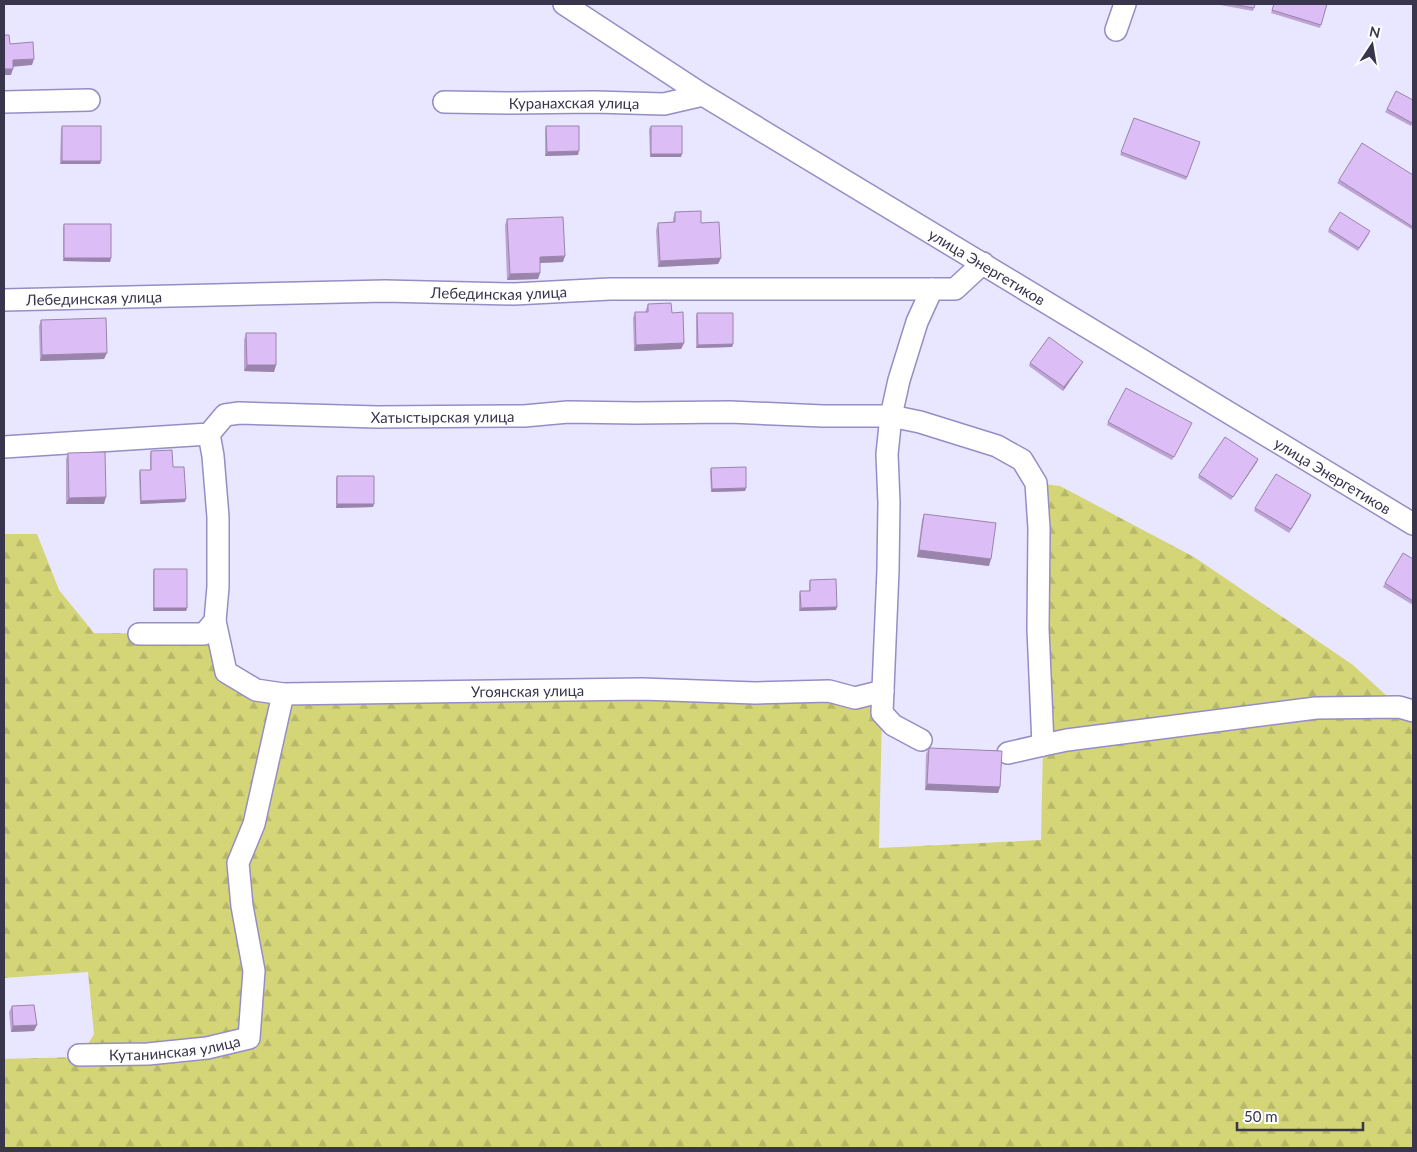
<svg xmlns="http://www.w3.org/2000/svg" width="1417" height="1152" viewBox="0 0 1417 1152" font-family="Lato,sans-serif">
  <defs>
    <pattern id="forest-firs" width="22" height="20" patternUnits="userSpaceOnUse" patternTransform="scale(1.25)"><rect width="22" height="20" fill="#d3d577"/><path d="M5 1l3.5 6h-7zM16 11l3.5 6h-7z" fill="#b6b769"/></pattern>
  </defs>
  <rect width="100%" height="100%" fill="#e9e6ff"/>
  <path fill="url(#forest-firs)" d="M 1036,483 L 1060,486 L 1194,557 L 1353,665 L 1399,707 L 1413,711 L 1413,1148 L 4,1148 L 4,1059 L 80,1057 L 94,1034 L 88,972 L 4,978 L 4,534 L 37,534 L 59,590 L 94,633 L 204,634 L 226,672 L 257,690 L 855,698 L 882,713 L 879,848 L 1041,840 L 1043,745 Z"/>
  <g fill="none" stroke-linecap="round" stroke-linejoin="round">
    <g stroke="#958dc6" stroke-width="24">
      <g id="minor">
        <path id="s1" d="M 564,4 L 703,95 L 1413,524"/>
        <path d="M 1116,30 L 1125,4"/>
        <path d="M 4,102 L 89,100"/>
        <path id="s2" d="M 444,102 L 508,103 L 595,102 L 664,104 L 703,95"/>
        <path id="s3" d="M 4,300 L 385,291 L 514,294 L 610,289 L 955,289 L 983,263"/>
        <path id="s4" d="M 4,447 L 209,434 L 225,415 L 239,413 L 377,417 L 524,416 L 568,412 L 636,413 L 730,412 L 823,416 L 891,416 L 920,422 L 997,446 L 1022,460 L 1036,483 L 1039,528 L 1038,629 L 1043,745 L 1008,753"/>
        <path id="s5" d="M 215,621 L 226,672 L 256,690 L 283,694 L 642,689 L 755,693 L 829,691 L 855,698 L 883,691"/>
        <path d="M 139,634 L 204,634 L 215,621 L 218,587 L 218,517 L 213,456 L 209,434"/>
        <path d="M 921,740 L 893,725 L 882,713 L 888,570 L 889,503 L 887,454 L 891,416 L 899,380 L 917,322 L 932,289"/>
        <path d="M 1043,745 L 1067,740 L 1316,708 L 1399,707 L 1413,711"/>
        <path id="s6" d="M 79,1055 L 148,1054 L 207,1048 L 249,1038 L 254,971 L 242,906 L 238,863 L 254,824 L 283,694"/>
      </g>
    </g>
    <use href="#minor" stroke="#fff" stroke-width="21"/>
  </g>
  <path fill="#bda3d3" d="M 1215,4 L 1255,4 L 1253,11 Z
    M 1274,4 L 1327,4 L 1320,28 L 1271,13 Z
    M 1413,100 L 1413,122 L 1411,126 L 1385,112 L 1387,109 Z
    M 1134,118 L 1200,142 L 1186,180 L 1120,155 Z
    M 62,126 L 101,161 L 100,164 L 60,164 L 61,129 Z
    M 546,126 L 578,155 L 545,156 L 545,130 Z
    M 651,126 L 681,157 L 650,157 L 649,129 Z
    M 1413,175 L 1413,230 L 1337,183 L 1339,180 Z
    M 675,212 L 701,223 L 721,258 L 718,264 L 658,267 L 656,230 L 658,223 L 673,222 L 673,219 Z
    M 507,219 L 563,262 L 540,263 L 540,273 L 538,279 L 507,280 L 505,225 Z
    M 64,224 L 111,258 L 110,262 L 63,261 L 63,227 Z
    M 1329,229 L 1369,234 L 1358,251 L 1328,232 Z
    M 648,304 L 672,313 L 684,343 L 681,349 L 634,351 L 633,318 L 635,312 L 645,312 Z
    M 697,313 L 733,344 L 732,347 L 696,348 L 696,316 Z
    M 41,320 L 104,359 L 40,361 L 39,326 Z
    M 246,333 L 276,365 L 274,372 L 244,371 L 244,340 Z
    M 1030,363 L 1081,365 L 1063,391 L 1029,366 Z
    M 1108,422 L 1190,426 L 1172,460 L 1107,425 Z
    M 151,451 L 173,467 L 185,502 L 140,504 L 139,473 L 140,470 L 150,470 L 150,454 Z
    M 68,453 L 104,504 L 66,504 L 66,459 Z
    M 1257,462 L 1231,500 L 1198,478 L 1199,475 Z
    M 711,468 L 746,488 L 745,491 L 711,492 L 710,471 Z
    M 337,476 L 373,507 L 336,508 L 336,479 Z
    M 1310,498 L 1289,533 L 1254,511 L 1255,508 Z
    M 924,514 L 989,566 L 917,557 L 922,520 Z
    M 1413,559 L 1413,605 L 1383,587 L 1385,583 Z
    M 154,569 L 187,608 L 186,611 L 153,611 L 153,572 Z
    M 810,580 L 836,610 L 799,611 L 799,594 L 800,591 L 809,591 L 809,583 Z
    M 929,748 L 1000,787 L 998,793 L 925,790 L 926,754 Z
    M 12,1006 L 34,1031 L 11,1032 L 9,1012 Z"/>
  <path fill="#9a84ac" d="M 34,59 L 32,65 L 11,67 L 13,60 Z
    M 4,69 L 13,69 L 11,75 L 4,75 Z
    M 579,151 L 578,155 L 545,156 L 547,152 Z
    M 651,154 L 682,154 L 681,157 L 650,157 Z
    M 62,161 L 101,161 L 100,164 L 60,164 Z
    M 565,256 L 563,262 L 537,263 L 540,257 Z
    M 64,258 L 111,258 L 110,262 L 63,261 Z
    M 721,258 L 718,264 L 658,267 L 660,261 Z
    M 540,273 L 538,279 L 507,280 L 510,274 Z
    M 684,343 L 681,349 L 634,351 L 636,345 Z
    M 733,344 L 732,347 L 696,348 L 698,345 Z
    M 107,353 L 104,359 L 40,361 L 42,355 Z
    M 1083,362 L 1081,365 L 1063,391 L 1064,387 Z
    M 247,365 L 276,365 L 274,372 L 244,371 Z
    M 1258,459 L 1257,462 L 1231,500 L 1233,497 Z
    M 746,488 L 745,491 L 711,492 L 712,489 Z
    M 1311,495 L 1310,498 L 1289,533 L 1291,529 Z
    M 106,497 L 104,504 L 66,504 L 69,498 Z
    M 186,499 L 185,502 L 140,504 L 141,501 Z
    M 337,504 L 374,504 L 373,507 L 336,508 Z
    M 919,550 L 991,559 L 989,566 L 917,557 Z
    M 837,607 L 836,610 L 799,611 L 801,608 Z
    M 154,608 L 187,608 L 186,611 L 153,611 Z
    M 927,784 L 1000,787 L 998,793 L 925,790 Z
    M 37,1025 L 34,1031 L 11,1032 L 13,1026 Z"/>
  <path fill="#dcbdf5" stroke="#9a84ac" d="M 1232,4 L 1255,4 L 1254,8 Z
    M 1274,4 L 1327,4 L 1321,25 L 1272,10 Z
    M 4,35 L 9,35 L 10,44 L 33,42 L 34,59 L 13,60 L 13,69 L 4,69 Z
    M 1396,91 L 1413,100 L 1413,121 L 1412,123 L 1387,109 Z
    M 1134,118 L 1200,142 L 1187,177 L 1121,152 Z
    M 62,126 L 101,126 L 101,161 L 62,161 Z
    M 546,126 L 579,126 L 579,151 L 547,152 Z
    M 651,126 L 682,126 L 682,154 L 651,154 Z
    M 1362,143 L 1413,175 L 1413,227 L 1339,180 Z
    M 701,211 L 701,223 L 719,222 L 721,258 L 660,261 L 658,223 L 675,222 L 675,212 Z
    M 1340,212 L 1370,231 L 1359,248 L 1329,229 Z
    M 563,217 L 565,256 L 540,257 L 540,273 L 510,274 L 507,219 Z
    M 64,224 L 111,224 L 111,258 L 64,258 Z
    M 671,303 L 672,313 L 683,312 L 684,343 L 636,345 L 635,312 L 648,312 L 648,304 Z
    M 697,313 L 733,313 L 733,344 L 698,345 Z
    M 106,318 L 107,353 L 42,355 L 41,320 Z
    M 246,333 L 276,333 L 276,365 L 247,365 Z
    M 1049,337 L 1083,362 L 1064,387 L 1030,363 Z
    M 1126,388 L 1192,423 L 1174,457 L 1108,422 Z
    M 1225,437 L 1258,459 L 1233,497 L 1199,475 Z
    M 172,450 L 173,467 L 184,467 L 186,499 L 141,501 L 140,470 L 151,470 L 151,451 Z
    M 105,452 L 106,497 L 69,498 L 68,453 Z
    M 746,467 L 746,488 L 712,489 L 711,468 Z
    M 1276,474 L 1311,495 L 1291,529 L 1255,508 Z
    M 337,476 L 374,476 L 374,504 L 337,504 Z
    M 924,514 L 996,523 L 991,559 L 919,550 Z
    M 1403,553 L 1413,559 L 1413,601 L 1385,583 Z
    M 154,569 L 187,569 L 187,608 L 154,608 Z
    M 836,579 L 837,607 L 801,608 L 800,591 L 810,591 L 810,580 Z
    M 929,748 L 1002,751 L 1000,787 L 927,784 Z
    M 34,1005 L 37,1025 L 13,1026 L 12,1006 Z"/>
  <g text-anchor="middle" dominant-baseline="central" stroke-width="5" stroke-linejoin="round" paint-order="stroke">
    <g font-size="15" fill="#38354d" stroke="#fff">
      <text stroke="none"><textPath href="#s2" startOffset="130">Куранахская улица</textPath></text>
      <text stroke="none"><textPath href="#s1" startOffset="498">улица Энергетиков</textPath></text>
      <text stroke="none"><textPath href="#s3" startOffset="495">Лебединская улица</textPath></text>
      <text stroke="none"><textPath href="#s3" startOffset="90">Лебединская улица</textPath></text>
      <text stroke="none"><textPath href="#s4" startOffset="448">Хатыстырская улица</textPath></text>
      <text stroke="none"><textPath href="#s1" startOffset="902">улица Энергетиков</textPath></text>
      <text stroke="none"><textPath href="#s5" startOffset="359">Угоянская улица</textPath></text>
      <text stroke="none"><textPath href="#s6" startOffset="96">Кутанинская улица</textPath></text>
    </g>
  </g>
  <rect width="1417" height="1152" fill="none" stroke="#38354d" stroke-width="10"/>
  <g transform="translate(1372 45) rotate(12)" stroke="#ffffff" stroke-width="4" paint-order="stroke">
  <path d="M0-4L9 19L0 12L-9 19Z" fill="#38354d"/>
  <text y="-8" font-size="14" font-weight="bold" text-anchor="middle" fill="#38354d">N</text>
  </g>
  <path d="M1237 1122v8h126v-8" fill="none" stroke="#38354d" stroke-width="2.5"/>
  <text x="1244" y="1122" font-size="15" fill="#38354d" stroke="#ffffff" stroke-width="4" paint-order="stroke">50 m</text>
</svg>
